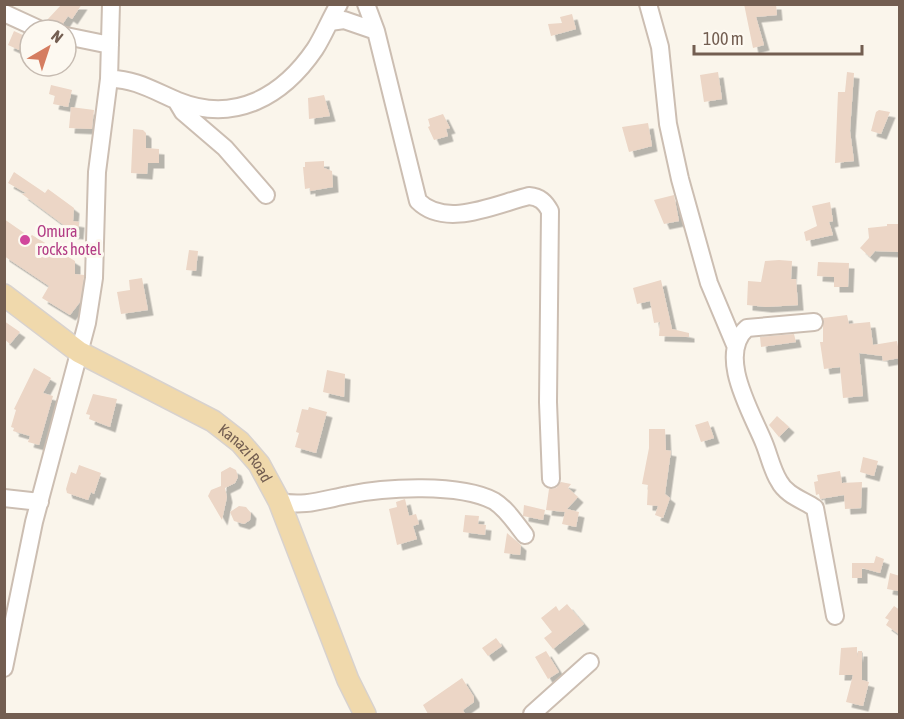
<svg xmlns="http://www.w3.org/2000/svg" width="904" height="719" viewBox="0 0 904 719" font-family="'Asap Condensed',sans-serif">
  <defs>
    <filter id="shadow"><feDropShadow dx="5.5" dy="5.5" stdDeviation="0" flood-color="#0004"/></filter>
  </defs>
  <rect width="100%" height="100%" fill="#faf5eb"/>
  <path fill="#ecd6c6" filter="url(#shadow)" d="M 62,4 L 82,4 L 72,19 L 68,16 L 60,28 L 47,20 Z
    M 744,4 L 776,4 L 777,15 L 756,17 L 764,45 L 753,48 Z
    M 572,14 L 576,29 L 551,36 L 548,24 L 562,23 L 560,17 Z
    M 14,31 L 25,36 L 19,50 L 8,45 Z
    M 718,72 L 722,99 L 704,102 L 700,75 Z
    M 847,72 L 854,73 L 850,131 L 854,161 L 835,163 L 838,92 L 845,92 Z
    M 51,85 L 72,90 L 68,107 L 53,104 L 55,96 L 49,94 Z
    M 324,95 L 330,116 L 309,119 L 308,98 Z
    M 71,107 L 94,110 L 92,129 L 69,128 Z
    M 879,110 L 890,112 L 881,134 L 871,131 L 876,112 Z
    M 443,114 L 450,128 L 446,129 L 448,136 L 434,140 L 428,127 L 430,126 L 428,119 Z
    M 648,123 L 652,146 L 629,152 L 622,127 Z
    M 133,129 L 143,130 L 146,133 L 146,148 L 159,149 L 159,163 L 148,163 L 147,174 L 131,173 Z
    M 324,161 L 324,168 L 332,171 L 333,187 L 310,191 L 310,188 L 305,189 L 303,167 L 305,167 L 305,162 Z
    M 14,172 L 45,193 L 48,189 L 74,208 L 73,221 L 79,222 L 78,234 L 69,233 L 69,229 L 22,194 L 26,193 L 8,183 Z
    M 674,195 L 679,221 L 664,224 L 654,200 Z
    M 830,202 L 833,221 L 829,222 L 833,235 L 806,241 L 804,232 L 817,226 L 812,206 Z
    M 4,219 L 30,237 L 32,235 L 75,261 L 75,274 L 84,275 L 84,277 L 80,302 L 70,315 L 42,298 L 49,286 L 4,256 Z
    M 887,224 L 899,224 L 898,252 L 875,251 L 870,257 L 860,248 L 869,238 L 868,228 L 887,226 Z
    M 189,250 L 198,251 L 196,271 L 186,270 Z
    M 779,260 L 792,261 L 791,279 L 796,279 L 798,305 L 766,307 L 747,305 L 748,281 L 761,282 L 765,261 Z
    M 818,262 L 849,263 L 848,287 L 834,287 L 834,277 L 817,276 Z
    M 142,278 L 148,310 L 121,314 L 117,292 L 130,290 L 129,280 Z
    M 661,280 L 672,329 L 689,333 L 689,337 L 659,336 L 660,322 L 654,323 L 650,301 L 637,304 L 633,288 Z
    M 847,315 L 849,324 L 870,322 L 873,345 L 897,341 L 900,358 L 883,361 L 882,356 L 859,353 L 863,396 L 843,398 L 840,367 L 824,369 L 820,342 L 823,342 L 823,318 Z
    M 4,321 L 20,332 L 10,344 L 4,339 Z
    M 794,334 L 796,342 L 761,347 L 760,337 Z
    M 34,368 L 51,378 L 43,393 L 53,396 L 39,445 L 28,442 L 30,436 L 13,431 L 14,428 L 11,427 L 16,410 L 14,409 Z
    M 327,370 L 345,374 L 344,397 L 323,392 Z
    M 93,394 L 117,399 L 110,427 L 89,419 L 90,415 L 86,414 Z
    M 309,407 L 327,412 L 316,453 L 295,447 L 299,433 L 296,432 L 302,409 L 308,410 Z
    M 777,416 L 789,427 L 779,437 L 769,425 Z
    M 708,421 L 714,438 L 701,442 L 695,425 Z
    M 649,429 L 665,429 L 666,450 L 671,451 L 665,494 L 670,498 L 663,518 L 655,515 L 658,506 L 647,505 L 648,485 L 642,484 L 649,448 Z
    M 863,457 L 878,461 L 874,476 L 860,472 Z
    M 79,465 L 101,473 L 94,494 L 91,492 L 88,500 L 67,493 L 66,489 L 71,472 L 76,474 Z
    M 230,467 L 236,470 L 238,477 L 235,483 L 225,488 L 227,497 L 222,520 L 208,496 L 211,490 L 221,486 L 221,472 Z
    M 840,471 L 842,483 L 862,482 L 861,508 L 845,509 L 844,495 L 820,499 L 819,494 L 816,495 L 814,482 L 818,481 L 817,475 Z
    M 561,482 L 571,484 L 568,488 L 578,497 L 567,509 L 579,512 L 576,527 L 562,524 L 565,512 L 546,510 L 549,489 L 556,488 Z
    M 405,499 L 409,516 L 416,514 L 419,524 L 413,526 L 417,539 L 397,545 L 389,509 L 397,507 L 396,502 Z
    M 524,505 L 545,510 L 543,520 L 523,516 Z
    M 239,506 L 246,507 L 251,513 L 250,520 L 244,524 L 234,521 L 230,512 Z
    M 465,515 L 479,516 L 478,524 L 486,525 L 485,535 L 463,532 Z
    M 507,533 L 521,545 L 520,555 L 504,553 Z
    M 876,556 L 884,559 L 880,573 L 862,568 L 862,578 L 852,578 L 852,563 L 874,563 Z
    M 890,573 L 900,576 L 898,591 L 887,589 Z
    M 567,604 L 584,624 L 553,649 L 544,638 L 552,632 L 541,618 L 556,606 L 559,611 Z
    M 894,606 L 900,610 L 900,635 L 886,625 L 889,620 L 885,618 Z
    M 496,638 L 502,646 L 488,656 L 482,648 Z
    M 857,647 L 857,657 L 858,651 L 862,651 L 862,680 L 869,682 L 863,706 L 846,702 L 853,675 L 839,675 L 841,648 Z
    M 546,651 L 559,672 L 548,679 L 535,657 Z
    M 462,678 L 474,697 L 474,702 L 463,710 L 465,714 L 428,714 L 423,705 Z"/>
  <g fill="none" stroke-linecap="round" stroke-linejoin="round">
    <g stroke="#ccbeb2" stroke-width="20">
      <path id="minor" d="M 366,4 L 376,31 L 418,201 C 446,229 496,204 529,196 C 540,197 545,202 550,211 L 548,402 L 551,479
        M 648,4 L 660,47 L 668,124 L 680,179 L 709,283 L 735,345
        M 4,13 L 41,30
        M 330,22 L 344,20 L 376,31
        M 66,36 L 110,45
        M 109,79 C 134,78 156,92 178,101 C 235,124 283,96 315,49 C 324,35 330,19 339,4
        M 177,102 L 183,112 L 225,148 L 266,195
        M 814,322 L 747,328 C 716,355 752,413 764,443 C 769,455 772,470 779,481 C 786,495 803,500 815,508 L 835,616
        M 4,498 L 40,502
        M 279,501 C 301,508 326,499 348,495 C 385,487 460,483 494,501 C 507,509 516,524 525,535
        M 4,668 L 34,522 L 87,323 L 94,278 L 97,172 L 109,79 L 111,4
        M 532,714 L 590,662"/>
    </g>
    <g stroke="#d8d2ce" stroke-width="24">
      <g id="major">
        <path id="s1" d="M 4,295 L 79,352 L 213,421 L 240,442 L 259,464 L 279,501 L 348,680 L 365,714"/>
      </g>
    </g>
    <use href="#minor" stroke="#fff" stroke-width="16"/>
    <use href="#major" stroke="#f0d9ac" stroke-width="21"/>
  </g>
  <circle fill="#d1479c" stroke="#fdf9f1" stroke-width="2" cx="25" cy="240" r="6"/>
  <g text-anchor="middle" dominant-baseline="central" stroke-width="6" stroke-linejoin="round" paint-order="stroke">
    <g font-size="16" fill="#b23c85" stroke="#fdf9f1" text-anchor="start">
      <text x="37" y="231">Omura<tspan x="37" dy="18">rocks hotel</tspan></text>
    </g>
    <g font-size="16" fill="#735e51" stroke="#fdf9f1">
      <text stroke="none"><textPath href="#s1" startOffset="291">Kanazi Road</textPath></text>
    </g>
  </g>
  <rect width="904" height="719" fill="none" stroke="#735e51" stroke-width="12"/>
  <g transform="translate(48 48) rotate(39)"><circle r="28" fill="#fdf9f1" stroke="#c6bbb1" stroke-width="1.5"/>
  <path d="M0-4.5L10 22L0 15L-10 22Z" fill="#d57d60"/>
  <text y="-9" font-size="16" font-weight="bold" text-anchor="middle" fill="#735e51">N</text>
  </g>
  <path d="M694 45v9h168v-9" fill="none" stroke="#735e51" stroke-width="3"/>
  <text x="703" y="45" font-size="18" fill="#735e51" stroke="#fdf9f1" stroke-width="4.5" paint-order="stroke">100 m</text>
</svg>
